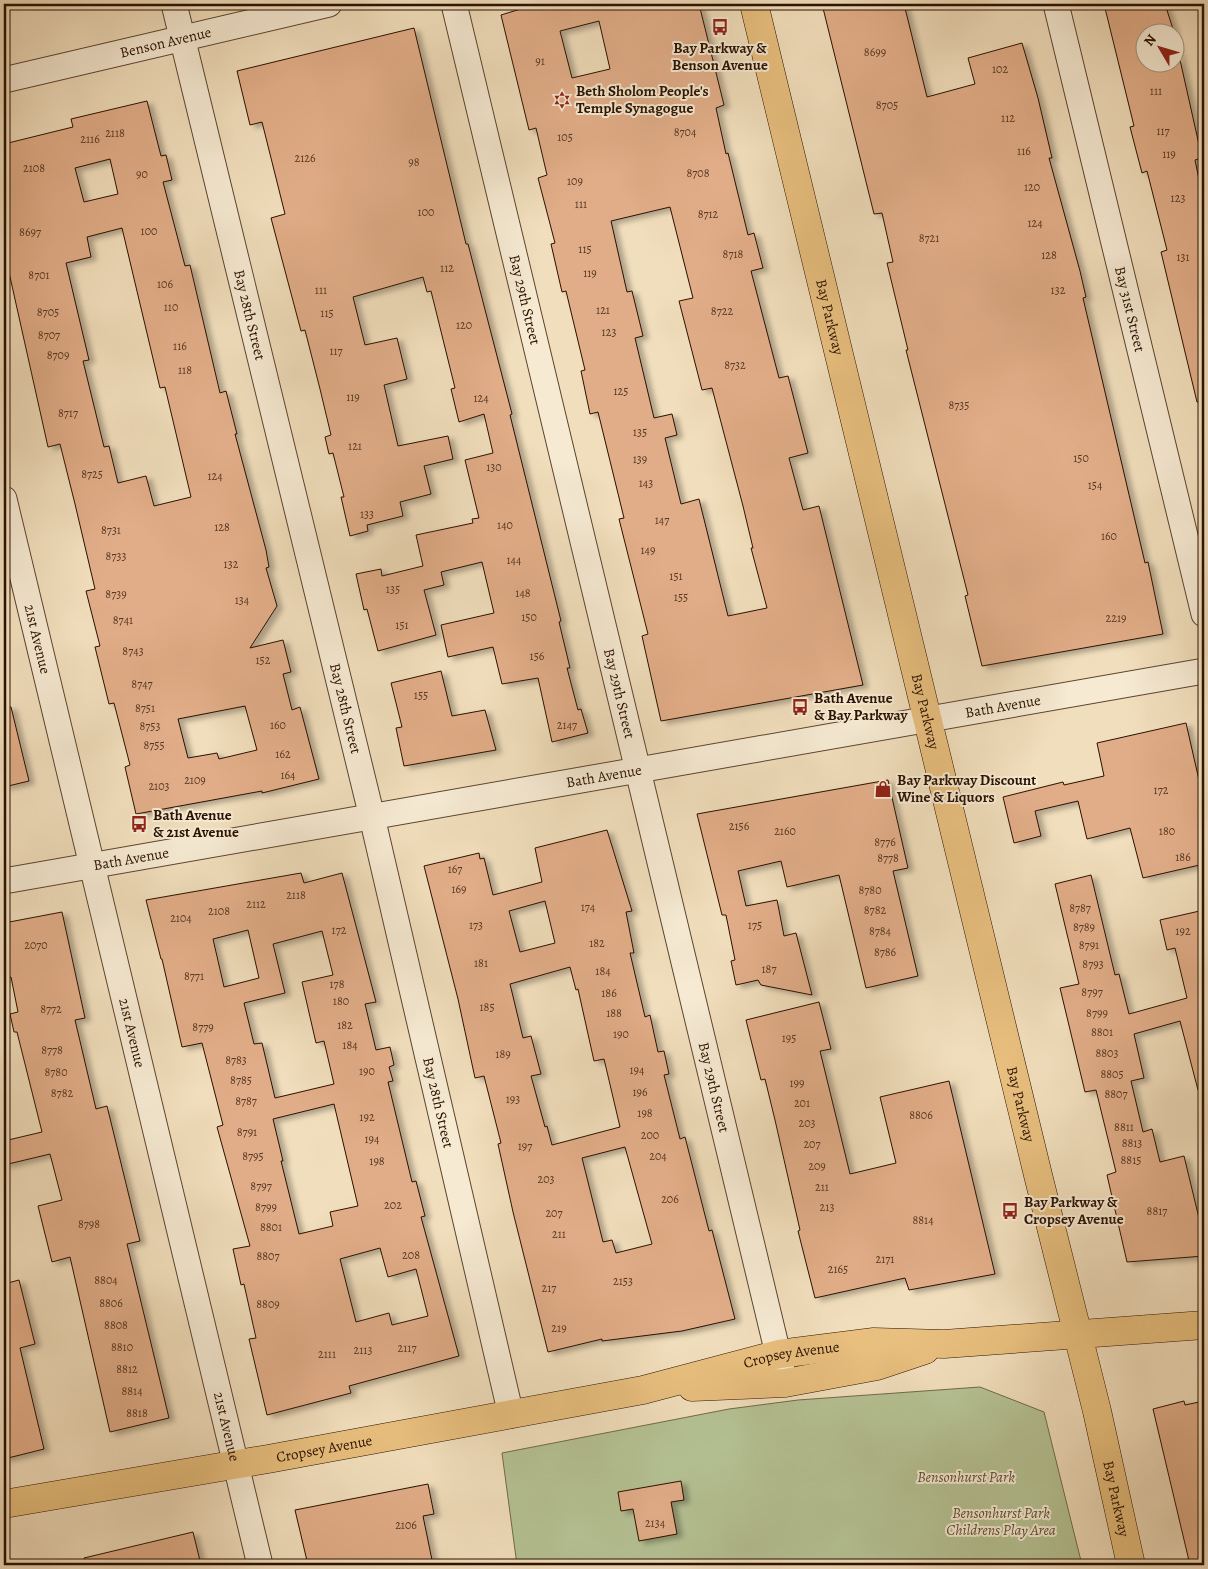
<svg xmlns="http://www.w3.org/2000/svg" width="1208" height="1569" viewBox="0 0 1208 1569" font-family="Alegreya,serif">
  <defs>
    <filter id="shadow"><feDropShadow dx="5.5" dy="3" stdDeviation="2.5" flood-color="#0004"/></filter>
  </defs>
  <rect width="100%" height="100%" fill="#f1debc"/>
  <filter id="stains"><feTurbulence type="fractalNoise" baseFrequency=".004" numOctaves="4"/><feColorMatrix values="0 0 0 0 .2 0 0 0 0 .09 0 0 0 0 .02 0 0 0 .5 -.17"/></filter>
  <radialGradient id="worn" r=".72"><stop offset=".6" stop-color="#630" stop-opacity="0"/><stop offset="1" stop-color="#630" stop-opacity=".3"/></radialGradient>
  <path fill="#b5c294" stroke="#706a4a" d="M 980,1387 L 1044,1412 L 1082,1565 L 517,1565 L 502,1453 L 729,1409 L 798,1400 Z"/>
  <path fill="#e1ad88" stroke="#2a1100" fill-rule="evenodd" filter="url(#shadow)" d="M 537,4 L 699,4 L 724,105 L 716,108 L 726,154 L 728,153 L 748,235 L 754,233 L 763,268 L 751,271 L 779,378 L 788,376 L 808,453 L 789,458 L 803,510 L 819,506 L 863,685 L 661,721 L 642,636 L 648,634 L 619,519 L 624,518 L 598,412 L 590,414 L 581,371 L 585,370 L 566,291 L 562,292 L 551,244 L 555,243 L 538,178 L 547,175 L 536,128 L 529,130 L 501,15 ZM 599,21 L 610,69 L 572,78 L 560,31 ZM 670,207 L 693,298 L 679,301 L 702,390 L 712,388 L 743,506 L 753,548 L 751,548 L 767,608 L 728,616 L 699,499 L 681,504 L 665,438 L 677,435 L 672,414 L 654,418 L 635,338 L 643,336 L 632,291 L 627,292 L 611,221 Z
    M 822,4 L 904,4 L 927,97 L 975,84 L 968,58 L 1022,43 L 1038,98 L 1052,158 L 1049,158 L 1080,271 L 1086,297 L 1083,298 L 1145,563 L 1148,562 L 1163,634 L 982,666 L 965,596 L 968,595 L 906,350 L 908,350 L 887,263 L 893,262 L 882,213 L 874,214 Z
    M 1104,4 L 1165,4 L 1173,29 L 1174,32 L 1146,32 L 1146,62 L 1176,62 L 1176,42 L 1202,158 L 1195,160 L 1204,204 L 1204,402 L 1197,402 L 1161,252 L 1167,250 L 1147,171 L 1142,173 L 1130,127 L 1134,126 Z
    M 414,28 L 466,244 L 468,244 L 512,414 L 510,415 L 561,621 L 559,622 L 570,668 L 567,668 L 578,710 L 581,709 L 588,733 L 552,742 L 538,678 L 502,684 L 493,647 L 448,657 L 441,625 L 494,613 L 482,562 L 441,572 L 444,585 L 424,590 L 436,635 L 378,651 L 367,609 L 364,610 L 356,574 L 381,569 L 382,576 L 423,566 L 416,535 L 473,523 L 472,519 L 479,518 L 465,460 L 493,453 L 484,414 L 459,422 L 451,389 L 455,388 L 431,291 L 427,292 L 423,277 L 353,297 L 365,345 L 397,338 L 407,379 L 384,385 L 398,446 L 448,436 L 453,459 L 424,466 L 431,494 L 400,502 L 403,516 L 367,525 L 368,531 L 350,536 L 341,497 L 344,497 L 333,453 L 329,454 L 325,437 L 331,435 L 320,389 L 305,330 L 301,331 L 271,218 L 285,214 L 262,122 L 250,125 L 237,71 Z
    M 147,101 L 161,156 L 166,155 L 172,180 L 163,182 L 185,266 L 190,265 L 220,393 L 226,391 L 237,434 L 235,434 L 266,550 L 269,567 L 266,568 L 277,606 L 250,648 L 283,640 L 291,672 L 283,674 L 292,710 L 300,707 L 319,779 L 262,793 L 262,791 L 136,814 L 125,767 L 130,765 L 114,703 L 109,704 L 95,647 L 100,646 L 86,591 L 95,589 L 75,504 L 60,444 L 48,447 L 4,250 L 4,144 L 73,127 L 71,119 ZM 110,159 L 118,194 L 84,202 L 75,168 ZM 122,228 L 160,388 L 165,387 L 191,497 L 154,506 L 146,476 L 118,483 L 109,446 L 104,447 L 83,361 L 89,360 L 66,263 L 91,257 L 87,237 ZM 245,706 L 257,750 L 219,759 L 217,753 L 188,758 L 178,719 Z
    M 441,671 L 452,716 L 485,710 L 496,750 L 404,766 L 396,728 L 402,727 L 391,683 Z
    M 4,707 L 11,707 L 29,781 L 4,787 Z
    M 1186,723 L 1204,802 L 1204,864 L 1143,878 L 1130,828 L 1087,839 L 1078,801 L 1035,811 L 1041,836 L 1014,843 L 1003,797 L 1063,782 L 1064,785 L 1104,776 L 1097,743 Z
    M 888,780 L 908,868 L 893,871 L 918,976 L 866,988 L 839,875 L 787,887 L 781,861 L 738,871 L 746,906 L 777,900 L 784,936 L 796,933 L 812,995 L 761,985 L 758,980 L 736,985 L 731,961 L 735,960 L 726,915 L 722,915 L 697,814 Z
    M 607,830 L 632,911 L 626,912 L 634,953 L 630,953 L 645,1017 L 650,1015 L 658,1052 L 664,1051 L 669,1074 L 664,1075 L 680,1139 L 685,1137 L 709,1231 L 712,1230 L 735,1319 L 682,1331 L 602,1341 L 602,1339 L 548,1352 L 513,1212 L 498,1144 L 501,1143 L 484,1076 L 475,1078 L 458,999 L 424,866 L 479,853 L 480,859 L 484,858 L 493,895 L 542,882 L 535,848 ZM 545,901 L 555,943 L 520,952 L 509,911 ZM 570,967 L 576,990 L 578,989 L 594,1061 L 604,1059 L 620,1127 L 552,1145 L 547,1126 L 545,1127 L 531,1076 L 541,1074 L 531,1036 L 523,1038 L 510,984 ZM 625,1147 L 652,1244 L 616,1253 L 612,1240 L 603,1242 L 582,1158 Z
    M 301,873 L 304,883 L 342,873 L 376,1002 L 365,1004 L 376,1050 L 390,1047 L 394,1065 L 389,1067 L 393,1081 L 388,1082 L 412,1182 L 416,1181 L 425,1216 L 421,1217 L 459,1356 L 349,1386 L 351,1393 L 267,1415 L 249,1339 L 256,1338 L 244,1284 L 241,1285 L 233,1249 L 250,1246 L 217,1127 L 223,1125 L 202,1043 L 182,1047 L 162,959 L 161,959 L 146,900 ZM 248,930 L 259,978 L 224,987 L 213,939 ZM 322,931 L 333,975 L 302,982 L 316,1043 L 324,1041 L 334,1084 L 275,1098 L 262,1043 L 254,1044 L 244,1003 L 285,993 L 273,944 ZM 334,1104 L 358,1206 L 330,1212 L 333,1226 L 299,1234 L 281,1161 L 283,1161 L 273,1119 ZM 380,1248 L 388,1277 L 416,1269 L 428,1316 L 392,1325 L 389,1313 L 356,1322 L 340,1259 Z
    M 1091,875 L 1115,975 L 1119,974 L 1129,1014 L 1187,998 L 1175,948 L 1167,950 L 1160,920 L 1204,910 L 1204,1089 L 1198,1090 L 1180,1021 L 1134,1034 L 1144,1078 L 1131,1081 L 1143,1132 L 1152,1129 L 1160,1162 L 1184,1156 L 1204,1239 L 1204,1256 L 1127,1262 L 1107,1175 L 1116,1172 L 1096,1090 L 1085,1092 L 1060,988 L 1079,984 L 1055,884 Z
    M 62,912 L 85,1018 L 75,1020 L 96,1109 L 107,1106 L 140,1241 L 127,1244 L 169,1418 L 110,1432 L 70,1257 L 52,1262 L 38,1206 L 62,1200 L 50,1154 L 4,1165 L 4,1141 L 42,1132 L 17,1032 L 14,1032 L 10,1014 L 18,1012 L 11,977 L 4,979 L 4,923 Z
    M 819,1002 L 831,1049 L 820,1051 L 850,1174 L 896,1163 L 880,1097 L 949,1081 L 995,1274 L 909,1290 L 905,1278 L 815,1298 L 798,1231 L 800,1230 L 775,1120 L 765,1079 L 761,1080 L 746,1020 Z
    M 19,1280 L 35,1344 L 20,1348 L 44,1449 L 4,1459 L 4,1284 Z
    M 1184,1401 L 1185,1405 L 1204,1401 L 1204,1565 L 1190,1565 L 1153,1409 Z
    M 681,1481 L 684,1500 L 671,1502 L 677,1534 L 639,1541 L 633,1509 L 621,1511 L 618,1492 Z
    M 428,1484 L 434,1514 L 423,1516 L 433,1565 L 308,1565 L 295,1510 Z
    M 193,1532 L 201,1565 L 85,1565 L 84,1558 Z"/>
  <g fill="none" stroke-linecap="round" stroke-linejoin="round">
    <g stroke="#5c442f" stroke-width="27">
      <g id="minor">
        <path id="s1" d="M 174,4 L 372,817 L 511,1415"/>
        <path id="s2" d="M 454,4 L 785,1383"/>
        <path id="s3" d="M 1056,4 L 1204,614"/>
        <path id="s4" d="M 4,80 L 329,4"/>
        <path id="s5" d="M 4,499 L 260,1565"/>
        <path id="s6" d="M 4,881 L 1204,671"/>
      </g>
    </g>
    <g stroke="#2a1100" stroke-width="29">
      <g id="major">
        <path id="s7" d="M 754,4 L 1038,1175 L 1097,1411 L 1131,1565"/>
        <path d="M 692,1387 L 785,1383 L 877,1366 L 925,1350"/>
        <path id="s8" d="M 4,1504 L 268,1459 L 643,1390 L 779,1354 L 874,1342 L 944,1344 L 1204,1325"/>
      </g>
    </g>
    <use href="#minor" stroke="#f6ead3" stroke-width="25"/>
    <use href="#major" stroke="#e8bf7e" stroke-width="28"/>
  </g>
  <defs>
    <g id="bus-bare" transform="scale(1.35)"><path d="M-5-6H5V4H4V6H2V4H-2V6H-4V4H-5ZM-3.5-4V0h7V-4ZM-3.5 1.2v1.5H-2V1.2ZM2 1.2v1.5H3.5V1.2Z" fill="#8f2418" stroke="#f6ead3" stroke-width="2.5" paint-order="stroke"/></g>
    <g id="synagogue-bare" transform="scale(1.35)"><path d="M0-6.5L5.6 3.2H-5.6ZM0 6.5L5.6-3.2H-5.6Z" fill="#8f2418" stroke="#f6ead3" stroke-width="2.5" paint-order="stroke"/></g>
    <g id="shop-bare" transform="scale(1.35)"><path d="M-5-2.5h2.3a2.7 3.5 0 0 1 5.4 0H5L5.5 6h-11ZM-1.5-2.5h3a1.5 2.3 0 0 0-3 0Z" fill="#8f2418" stroke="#f6ead3" stroke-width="2.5" paint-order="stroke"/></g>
  </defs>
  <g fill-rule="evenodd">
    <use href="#bus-bare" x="720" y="27"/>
    <use href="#synagogue-bare" x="562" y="100"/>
    <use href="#bus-bare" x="800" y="707"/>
    <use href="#shop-bare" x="883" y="789"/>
    <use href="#bus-bare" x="139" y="824"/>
    <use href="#bus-bare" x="1010" y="1211"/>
  </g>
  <g text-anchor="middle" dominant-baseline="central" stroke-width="4" stroke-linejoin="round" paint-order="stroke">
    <g font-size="12" fill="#583822">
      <text x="875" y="52">8699</text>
      <text x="540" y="61">91</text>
      <text x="1000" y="69">102</text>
      <text x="1156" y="91">111</text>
      <text x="887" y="105">8705</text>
      <text x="1008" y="118">112</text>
      <text x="1163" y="131">117</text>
      <text x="685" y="132">8704</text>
      <text x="115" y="133">2118</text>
      <text x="565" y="137">105</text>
      <text x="90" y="139">2116</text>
      <text x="1024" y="151">116</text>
      <text x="1169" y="154">119</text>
      <text x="305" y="158">2126</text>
      <text x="414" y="162">98</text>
      <text x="34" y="168">2108</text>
      <text x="698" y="173">8708</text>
      <text x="142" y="174">90</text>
      <text x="575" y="181">109</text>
      <text x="1032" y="187">120</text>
      <text x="1178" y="198">123</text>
      <text x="581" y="204">111</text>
      <text x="426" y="212">100</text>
      <text x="708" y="214">8712</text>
      <text x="1035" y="223">124</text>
      <text x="149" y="231">100</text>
      <text x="30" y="232">8697</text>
      <text x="929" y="238">8721</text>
      <text x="585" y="249">115</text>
      <text x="733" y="254">8718</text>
      <text x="1049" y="255">128</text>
      <text x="1183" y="257">131</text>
      <text x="447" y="268">112</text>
      <text x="590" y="273">119</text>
      <text x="39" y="275">8701</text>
      <text x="165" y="284">106</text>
      <text x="321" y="290">111</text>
      <text x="1058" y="290">132</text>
      <text x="171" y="307">110</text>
      <text x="603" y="310">121</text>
      <text x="722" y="311">8722</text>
      <text x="48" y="312">8705</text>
      <text x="327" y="313">115</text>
      <text x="464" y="325">120</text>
      <text x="609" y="332">123</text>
      <text x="49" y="335">8707</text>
      <text x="180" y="346">116</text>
      <text x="336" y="351">117</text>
      <text x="58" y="355">8709</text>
      <text x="735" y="365">8732</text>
      <text x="185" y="370">118</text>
      <text x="621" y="391">125</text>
      <text x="353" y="397">119</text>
      <text x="481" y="398">124</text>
      <text x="959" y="405">8735</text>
      <text x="68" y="413">8717</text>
      <text x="640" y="432">135</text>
      <text x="355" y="446">121</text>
      <text x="1081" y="458">150</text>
      <text x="640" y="459">139</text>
      <text x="494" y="467">130</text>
      <text x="92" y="474">8725</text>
      <text x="215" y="476">124</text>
      <text x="646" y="483">143</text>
      <text x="1095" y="485">154</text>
      <text x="367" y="514">133</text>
      <text x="662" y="520">147</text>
      <text x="505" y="525">140</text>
      <text x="222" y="527">128</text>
      <text x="111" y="530">8731</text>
      <text x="1109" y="536">160</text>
      <text x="648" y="550">149</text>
      <text x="116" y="556">8733</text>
      <text x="514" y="560">144</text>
      <text x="231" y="564">132</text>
      <text x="676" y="576">151</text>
      <text x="393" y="589">135</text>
      <text x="523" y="593">148</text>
      <text x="116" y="594">8739</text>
      <text x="681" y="597">155</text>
      <text x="242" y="600">134</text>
      <text x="529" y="617">150</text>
      <text x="1116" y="618">2219</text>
      <text x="123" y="620">8741</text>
      <text x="402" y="625">151</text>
      <text x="133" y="651">8743</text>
      <text x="537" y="656">156</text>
      <text x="263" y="660">152</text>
      <text x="142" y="684">8747</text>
      <text x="421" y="695">155</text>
      <text x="145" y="708">8751</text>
      <text x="278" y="725">160</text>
      <text x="567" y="725">2147</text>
      <text x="150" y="726">8753</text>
      <text x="154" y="745">8755</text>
      <text x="283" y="754">162</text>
      <text x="288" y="775">164</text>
      <text x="195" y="780">2109</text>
      <text x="159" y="786">2103</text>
      <text x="1161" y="790">172</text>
      <text x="739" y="826">2156</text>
      <text x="785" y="831">2160</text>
      <text x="1167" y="831">180</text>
      <text x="885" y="842">8776</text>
      <text x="1183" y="857">186</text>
      <text x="888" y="858">8778</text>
      <text x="455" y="869">167</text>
      <text x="459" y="889">169</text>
      <text x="870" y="890">8780</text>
      <text x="296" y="895">2118</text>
      <text x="256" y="904">2112</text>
      <text x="588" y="907">174</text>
      <text x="1080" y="908">8787</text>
      <text x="875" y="910">8782</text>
      <text x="219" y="911">2108</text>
      <text x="181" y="918">2104</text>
      <text x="476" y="925">173</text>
      <text x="755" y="925">175</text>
      <text x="1084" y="927">8789</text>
      <text x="339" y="930">172</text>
      <text x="880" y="931">8784</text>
      <text x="1183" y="931">192</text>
      <text x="597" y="943">182</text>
      <text x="36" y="945">2070</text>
      <text x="1089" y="945">8791</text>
      <text x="885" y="952">8786</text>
      <text x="481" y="963">181</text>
      <text x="1093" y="964">8793</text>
      <text x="769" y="969">187</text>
      <text x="603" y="971">184</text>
      <text x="194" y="976">8771</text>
      <text x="337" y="984">178</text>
      <text x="1092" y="992">8797</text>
      <text x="609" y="993">186</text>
      <text x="341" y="1001">180</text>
      <text x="487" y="1007">185</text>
      <text x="51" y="1009">8772</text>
      <text x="614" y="1013">188</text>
      <text x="1097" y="1013">8799</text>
      <text x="345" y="1025">182</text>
      <text x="203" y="1027">8779</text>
      <text x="1102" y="1032">8801</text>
      <text x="621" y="1034">190</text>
      <text x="789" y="1038">195</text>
      <text x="350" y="1045">184</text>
      <text x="52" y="1050">8778</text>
      <text x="1107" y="1053">8803</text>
      <text x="503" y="1054">189</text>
      <text x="236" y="1060">8783</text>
      <text x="637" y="1070">194</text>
      <text x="367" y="1071">190</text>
      <text x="56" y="1072">8780</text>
      <text x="1112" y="1074">8805</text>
      <text x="241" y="1080">8785</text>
      <text x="797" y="1083">199</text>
      <text x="640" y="1092">196</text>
      <text x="62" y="1093">8782</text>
      <text x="1116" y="1094">8807</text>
      <text x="513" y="1099">193</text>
      <text x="246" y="1101">8787</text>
      <text x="802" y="1103">201</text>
      <text x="645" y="1113">198</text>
      <text x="921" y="1115">8806</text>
      <text x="367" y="1117">192</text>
      <text x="807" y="1123">203</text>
      <text x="1124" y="1127">8811</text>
      <text x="247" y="1132">8791</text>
      <text x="650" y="1135">200</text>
      <text x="372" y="1139">194</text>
      <text x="1132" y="1143">8813</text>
      <text x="812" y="1144">207</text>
      <text x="525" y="1146">197</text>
      <text x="253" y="1156">8795</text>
      <text x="658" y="1156">204</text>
      <text x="1131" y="1160">8815</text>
      <text x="377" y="1161">198</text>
      <text x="817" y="1166">209</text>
      <text x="546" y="1179">203</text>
      <text x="261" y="1186">8797</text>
      <text x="822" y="1187">211</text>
      <text x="670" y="1199">206</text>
      <text x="393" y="1205">202</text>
      <text x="266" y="1207">8799</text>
      <text x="827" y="1207">213</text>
      <text x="1157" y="1211">8817</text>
      <text x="554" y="1213">207</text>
      <text x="923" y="1220">8814</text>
      <text x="89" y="1224">8798</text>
      <text x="271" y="1227">8801</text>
      <text x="559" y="1234">211</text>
      <text x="411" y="1255">208</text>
      <text x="268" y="1256">8807</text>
      <text x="885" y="1259">2171</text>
      <text x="838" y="1269">2165</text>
      <text x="106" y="1280">8804</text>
      <text x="623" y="1281">2153</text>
      <text x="549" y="1288">217</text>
      <text x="111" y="1303">8806</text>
      <text x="268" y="1304">8809</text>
      <text x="116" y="1325">8808</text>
      <text x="559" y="1328">219</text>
      <text x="122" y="1347">8810</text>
      <text x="407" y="1348">2117</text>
      <text x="363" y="1350">2113</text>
      <text x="327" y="1354">2111</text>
      <text x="127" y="1369">8812</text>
      <text x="132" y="1391">8814</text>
      <text x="137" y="1413">8818</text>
      <text x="655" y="1523">2134</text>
      <text x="406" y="1525">2106</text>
    </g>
    <g font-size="15" fill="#2a1100" stroke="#f6ead3">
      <text stroke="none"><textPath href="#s4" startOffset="166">Benson Avenue</textPath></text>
      <text stroke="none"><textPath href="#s2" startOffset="304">Bay 29th Street</textPath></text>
      <text stroke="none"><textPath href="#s3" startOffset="314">Bay 31st Street</textPath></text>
      <text stroke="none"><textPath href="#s1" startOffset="320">Bay 28th Street</textPath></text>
      <text stroke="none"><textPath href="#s7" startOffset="322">Bay Parkway</textPath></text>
      <text stroke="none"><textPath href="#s5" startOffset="144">21st Avenue</textPath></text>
      <text stroke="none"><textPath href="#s2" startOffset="709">Bay 29th Street</textPath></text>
      <text stroke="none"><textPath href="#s6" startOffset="1014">Bath Avenue</textPath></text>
      <text stroke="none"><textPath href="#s1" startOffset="725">Bay 28th Street</textPath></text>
      <text stroke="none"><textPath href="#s7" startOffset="728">Bay Parkway</textPath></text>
      <text stroke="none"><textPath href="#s6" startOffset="609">Bath Avenue</textPath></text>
      <text stroke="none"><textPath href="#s6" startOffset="129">Bath Avenue</textPath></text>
      <text stroke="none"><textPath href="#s5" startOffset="549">21st Avenue</textPath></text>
      <text stroke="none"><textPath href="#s2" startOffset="1114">Bay 29th Street</textPath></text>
      <text stroke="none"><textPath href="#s1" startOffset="1130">Bay 28th Street</textPath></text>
      <text stroke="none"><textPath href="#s7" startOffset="1132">Bay Parkway</textPath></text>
      <text stroke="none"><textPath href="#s8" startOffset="802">Cropsey Avenue</textPath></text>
      <text stroke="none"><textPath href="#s5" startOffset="954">21st Avenue</textPath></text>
      <text stroke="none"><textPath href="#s8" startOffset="325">Cropsey Avenue</textPath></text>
      <text stroke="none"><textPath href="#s7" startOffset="1538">Bay Parkway</textPath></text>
    </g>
    <g font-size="15" font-weight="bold" fill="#2a1100" stroke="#f6ead3" text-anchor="start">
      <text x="720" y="48" text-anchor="middle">Bay Parkway &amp;<tspan x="720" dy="17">Benson Avenue</tspan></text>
      <text x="576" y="91">Beth Sholom People's<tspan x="576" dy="17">Temple Synagogue</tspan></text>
      <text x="814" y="698">Bath Avenue<tspan x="814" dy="17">&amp; Bay Parkway</tspan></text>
      <text x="897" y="780">Bay Parkway Discount<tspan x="897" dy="17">Wine &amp; Liquors</tspan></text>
      <text x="153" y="815">Bath Avenue<tspan x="153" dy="17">&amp; 21st Avenue</tspan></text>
      <text x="1024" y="1202">Bay Parkway &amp;<tspan x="1024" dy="17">Cropsey Avenue</tspan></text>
    </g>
    <g font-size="15" font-style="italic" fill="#5b4f34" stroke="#f6ead3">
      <text x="966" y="1477">Bensonhurst Park</text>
      <text x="1001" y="1513">Bensonhurst Park<tspan x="1001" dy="17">Childrens Play Area</tspan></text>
    </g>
  </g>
  <rect width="1208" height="1569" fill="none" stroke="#f1debc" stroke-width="20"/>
  <rect x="5" y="5" width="1198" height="1559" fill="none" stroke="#2a1100" stroke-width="2.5"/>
  <rect x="10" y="10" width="1188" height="1549" fill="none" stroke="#2a1100"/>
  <g transform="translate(1160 48) rotate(308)"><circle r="24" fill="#f6ead3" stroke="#a4937f"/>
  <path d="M0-4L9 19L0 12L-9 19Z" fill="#8f2418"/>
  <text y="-8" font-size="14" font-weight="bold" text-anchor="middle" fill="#2a1100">N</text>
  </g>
  <rect width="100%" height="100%" filter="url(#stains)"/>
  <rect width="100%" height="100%" fill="url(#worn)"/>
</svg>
